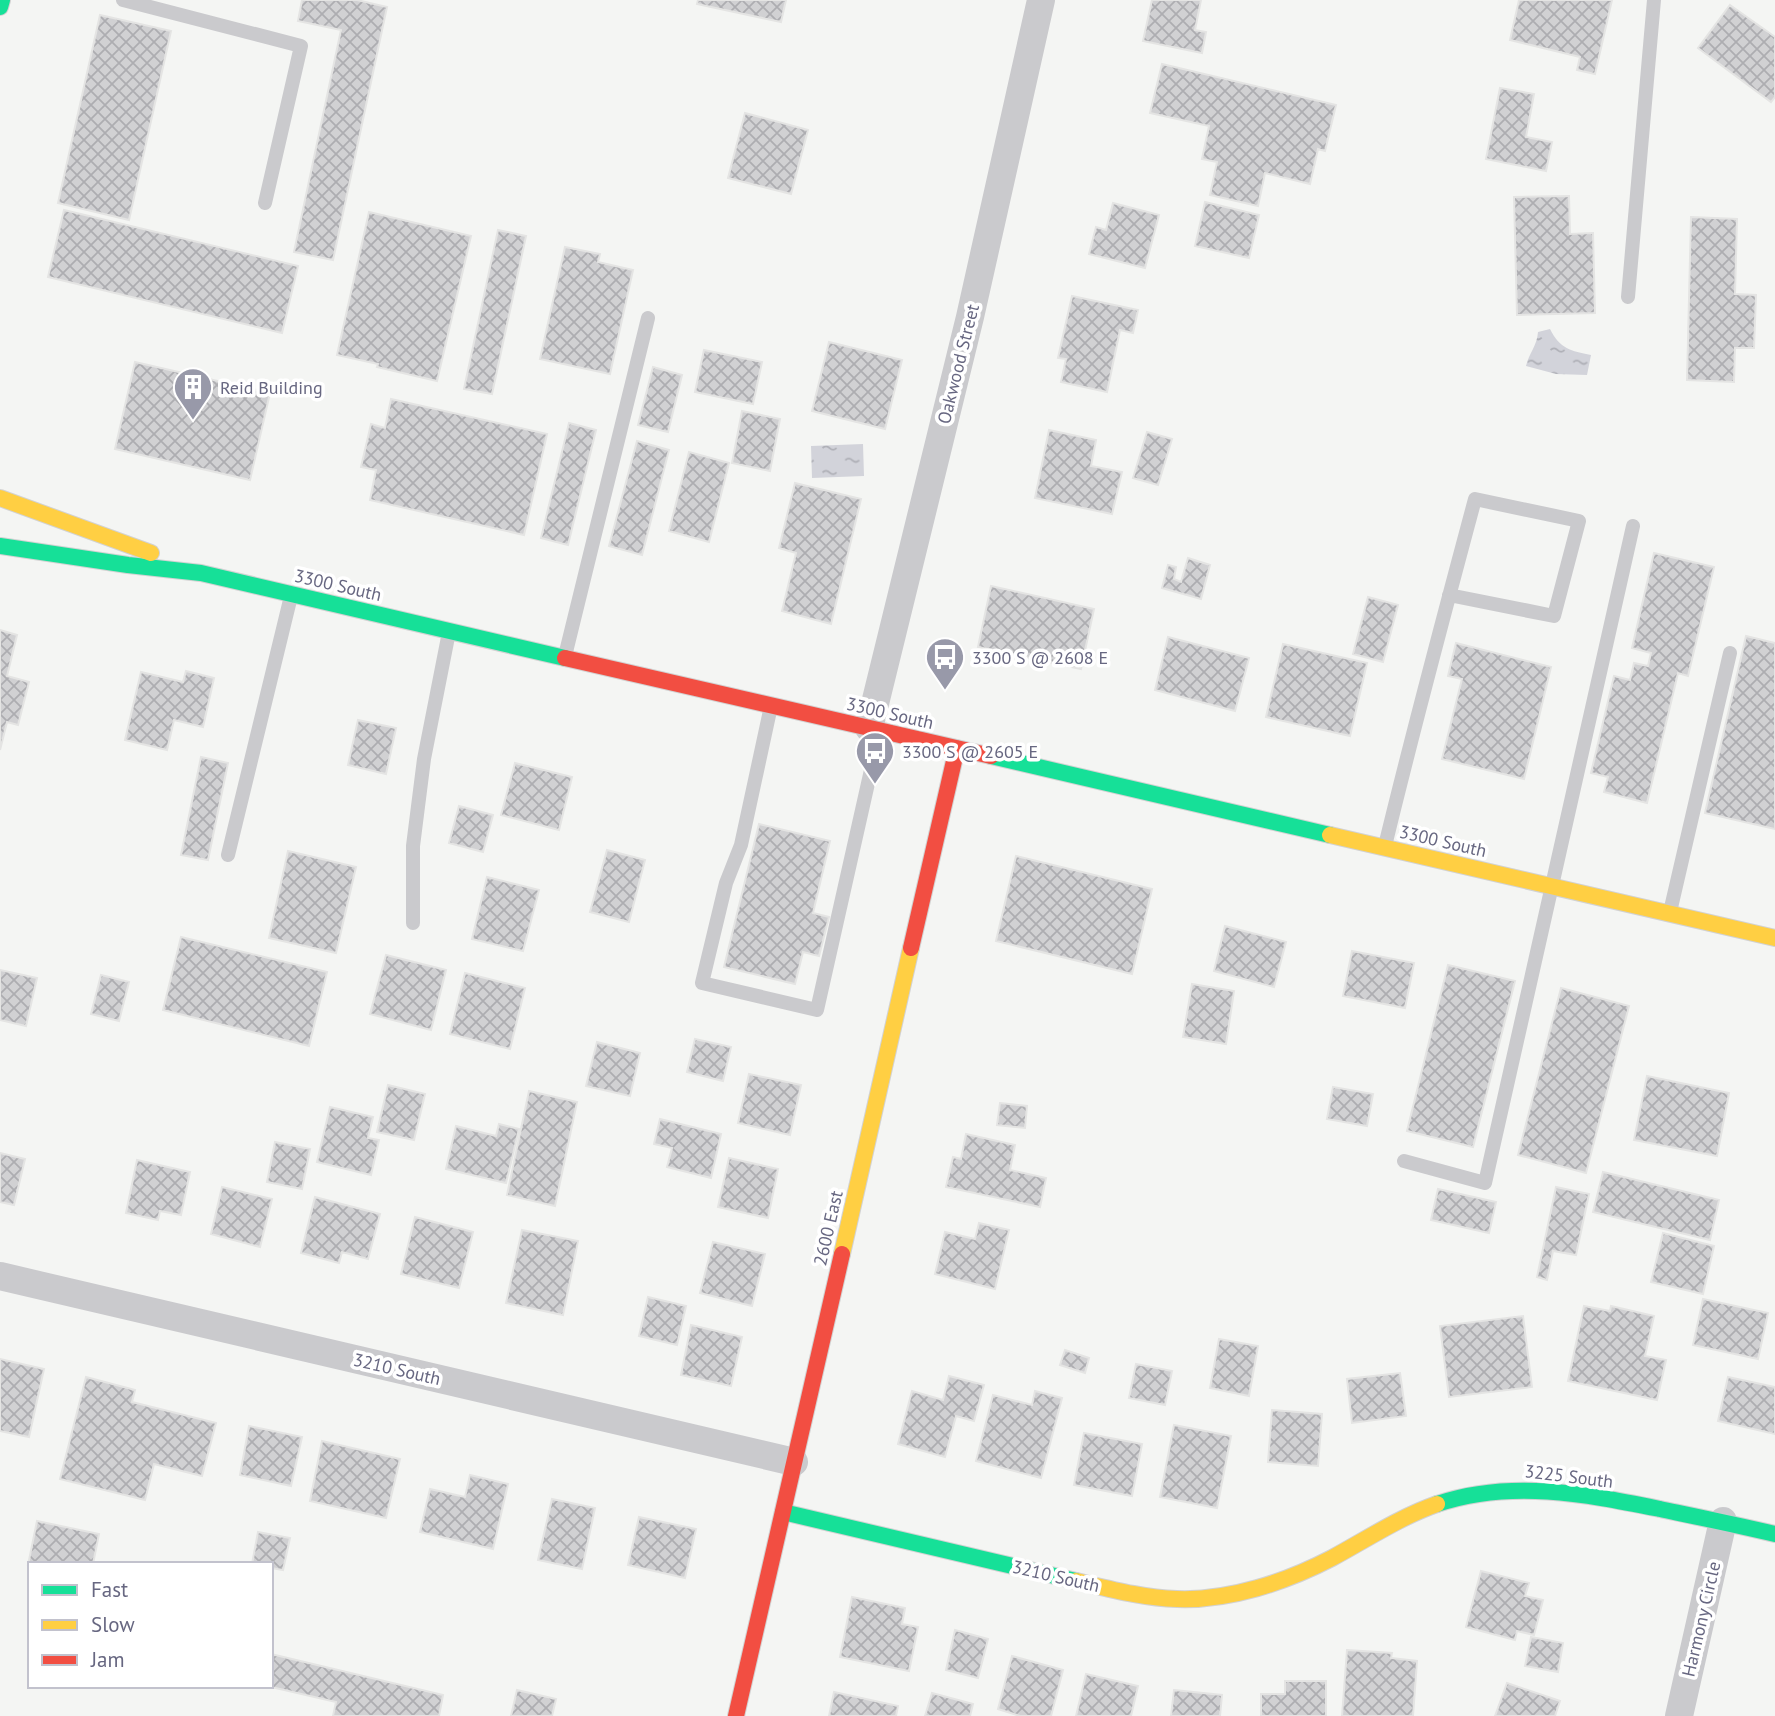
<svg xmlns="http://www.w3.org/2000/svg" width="1775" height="1716" viewBox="0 0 1775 1716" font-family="'PT Sans',sans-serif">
  <defs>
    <pattern id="water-ripples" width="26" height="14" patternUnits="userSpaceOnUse" patternTransform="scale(1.75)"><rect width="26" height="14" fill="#d2d3da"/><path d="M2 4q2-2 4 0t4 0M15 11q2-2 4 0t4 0" fill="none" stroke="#aeafb6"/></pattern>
    <pattern id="building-cross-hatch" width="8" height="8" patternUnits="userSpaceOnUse" patternTransform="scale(1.75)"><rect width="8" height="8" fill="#d1d1d3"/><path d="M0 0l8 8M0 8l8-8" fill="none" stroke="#adadb1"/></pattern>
  </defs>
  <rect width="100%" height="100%" fill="#f4f5f3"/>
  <path fill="url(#water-ripples)" d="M 1550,329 C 1560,349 1571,351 1591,355 L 1587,375 L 1556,374 L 1526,366 C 1529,353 1537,346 1538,332 Z
    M 863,444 L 864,476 L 812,478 L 811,446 Z"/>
  <path fill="url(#building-cross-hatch)" stroke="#e4e4e3" stroke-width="2" d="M 302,0 L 357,0 L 387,7 L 333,260 L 294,252 L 341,30 L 298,21 Z
    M 698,0 L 786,0 L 781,22 L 697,4 Z
    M 1152,0 L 1201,0 L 1195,30 L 1206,32 L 1202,53 L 1143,41 Z
    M 1519,0 L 1612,0 L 1595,74 L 1577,70 L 1580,57 L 1510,40 Z
    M 1730,5 L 1775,37 L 1775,97 L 1771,102 L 1698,48 Z
    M 100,15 L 171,31 L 129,220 L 58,203 Z
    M 1162,64 L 1336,105 L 1325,151 L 1318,149 L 1310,184 L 1265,173 L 1258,206 L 1210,195 L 1217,162 L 1202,159 L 1209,126 L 1150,113 Z
    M 1500,88 L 1534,94 L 1526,137 L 1552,142 L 1546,171 L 1486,159 Z
    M 745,113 L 808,130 L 791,194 L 728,178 Z
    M 1569,196 L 1570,234 L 1593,233 L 1595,313 L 1517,315 L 1514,197 Z
    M 1205,202 L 1259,215 L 1249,258 L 1195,246 Z
    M 1113,203 L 1159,215 L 1145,268 L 1089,254 L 1096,227 L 1106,230 Z
    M 64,210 L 298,266 L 282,333 L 48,277 Z
    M 369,212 L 471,236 L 437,381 L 377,367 L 378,364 L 337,355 Z
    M 1691,217 L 1737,219 L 1735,294 L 1756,295 L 1754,348 L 1735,348 L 1734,382 L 1687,380 Z
    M 498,230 L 526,236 L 492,394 L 464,389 Z
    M 565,247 L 600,254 L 598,262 L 633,270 L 610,374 L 540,359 Z
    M 1072,296 L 1138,310 L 1133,333 L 1120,330 L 1107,392 L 1061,382 L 1066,359 L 1058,358 Z
    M 829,342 L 902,360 L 885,429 L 812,411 Z
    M 704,350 L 762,362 L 753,404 L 695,392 Z
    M 135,362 L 270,393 L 250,480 L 115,449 Z
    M 653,367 L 682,375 L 668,432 L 638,425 Z
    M 391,399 L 547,434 L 524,535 L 370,500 L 376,470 L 361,467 L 371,424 L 385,428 Z
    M 742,411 L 780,419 L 770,471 L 732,463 Z
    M 569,423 L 596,430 L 568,545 L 541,538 Z
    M 1049,430 L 1096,440 L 1091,466 L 1122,472 L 1112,514 L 1035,498 Z
    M 1147,432 L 1172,439 L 1158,485 L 1133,478 Z
    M 637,441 L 669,450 L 642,555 L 609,546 Z
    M 689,452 L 729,463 L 709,542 L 669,531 Z
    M 795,483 L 861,499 L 831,624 L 782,611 L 796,553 L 779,548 Z
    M 1654,553 L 1714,567 L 1688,676 L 1678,673 L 1647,803 L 1604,792 L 1608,777 L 1591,773 L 1614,676 L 1630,680 L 1634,663 L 1648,666 L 1651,653 L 1632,648 Z
    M 1188,558 L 1210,565 L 1201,599 L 1162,588 L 1168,565 L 1176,567 L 1174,579 L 1181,582 Z
    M 991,586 L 1094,609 L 1081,669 L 978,647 Z
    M 1368,597 L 1398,605 L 1383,662 L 1353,654 Z
    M 0,630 L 17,635 L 7,676 L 29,682 L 18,725 L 7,722 L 0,750 Z
    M 1746,636 L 1775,643 L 1775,829 L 1705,813 Z
    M 1168,637 L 1249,658 L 1235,711 L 1155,690 Z
    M 1456,643 L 1551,667 L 1524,779 L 1442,759 L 1462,679 L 1448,676 Z
    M 1283,644 L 1367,663 L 1350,736 L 1266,717 Z
    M 186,671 L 214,678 L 203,727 L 174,720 L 167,750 L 125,740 L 141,672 L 183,682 Z
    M 358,720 L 396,728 L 386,774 L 348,765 Z
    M 201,757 L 228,763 L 208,860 L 181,855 Z
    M 515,763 L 572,777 L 559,830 L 501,815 Z
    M 459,806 L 493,815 L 483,852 L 449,843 Z
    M 759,824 L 830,841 L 813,913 L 829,917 L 819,956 L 803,952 L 795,984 L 724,967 Z
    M 607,850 L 645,860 L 629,922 L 590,912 Z
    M 288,851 L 356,867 L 336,953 L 269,938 Z
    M 1016,856 L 1152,889 L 1132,974 L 996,941 Z
    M 487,877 L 539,890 L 523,951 L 472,939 Z
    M 1225,926 L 1286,942 L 1274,987 L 1214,971 Z
    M 181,937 L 327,972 L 309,1046 L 163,1010 Z
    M 1352,951 L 1414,963 L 1405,1008 L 1343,996 Z
    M 386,955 L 446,970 L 431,1030 L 370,1014 Z
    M 1448,965 L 1515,981 L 1473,1147 L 1407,1131 Z
    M 0,970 L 37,978 L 26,1026 L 0,1020 Z
    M 465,973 L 525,988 L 510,1049 L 450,1034 Z
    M 101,975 L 129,982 L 119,1021 L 91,1014 Z
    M 1192,984 L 1234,991 L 1226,1044 L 1183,1037 Z
    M 1561,988 L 1629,1006 L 1586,1173 L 1518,1155 Z
    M 695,1039 L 731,1047 L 723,1081 L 687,1072 Z
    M 597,1042 L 640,1053 L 630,1096 L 586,1086 Z
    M 749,1074 L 801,1085 L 790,1135 L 738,1123 Z
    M 1647,1076 L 1729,1093 L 1717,1156 L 1634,1140 Z
    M 388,1085 L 425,1094 L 414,1140 L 377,1132 Z
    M 1333,1087 L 1373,1094 L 1367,1126 L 1327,1119 Z
    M 529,1091 L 577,1102 L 555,1206 L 507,1195 Z
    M 1000,1103 L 1027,1106 L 1025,1128 L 997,1125 Z
    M 330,1107 L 373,1117 L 368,1138 L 379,1140 L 371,1175 L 317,1162 Z
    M 660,1119 L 721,1134 L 711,1178 L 667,1167 L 672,1148 L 654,1144 Z
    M 499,1124 L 519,1129 L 506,1183 L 446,1169 L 456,1126 L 496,1136 Z
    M 966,1134 L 1015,1145 L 1010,1170 L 1046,1178 L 1040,1207 L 946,1187 L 953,1157 L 961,1159 Z
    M 275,1142 L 310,1149 L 302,1189 L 267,1182 Z
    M 0,1153 L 25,1159 L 14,1205 L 0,1202 Z
    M 729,1158 L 778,1169 L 768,1218 L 718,1207 Z
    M 137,1160 L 190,1172 L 181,1215 L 160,1211 L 158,1220 L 126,1213 Z
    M 1603,1172 L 1719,1200 L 1710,1240 L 1593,1212 Z
    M 222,1187 L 272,1199 L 260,1247 L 211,1234 Z
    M 1556,1187 L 1589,1194 L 1576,1255 L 1553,1251 L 1547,1280 L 1537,1277 Z
    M 1438,1189 L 1496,1202 L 1489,1233 L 1431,1220 Z
    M 315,1197 L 380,1214 L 368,1259 L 342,1252 L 339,1263 L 301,1253 Z
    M 415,1217 L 473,1232 L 459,1288 L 401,1274 Z
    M 979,1223 L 1009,1230 L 995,1289 L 935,1274 L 945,1232 L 975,1239 Z
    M 522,1230 L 578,1241 L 563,1315 L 506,1303 Z
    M 1663,1233 L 1714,1246 L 1703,1294 L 1651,1282 Z
    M 713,1242 L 765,1254 L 752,1306 L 700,1293 Z
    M 648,1297 L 686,1306 L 677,1345 L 639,1336 Z
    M 1703,1299 L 1768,1313 L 1758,1359 L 1693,1345 Z
    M 1584,1306 L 1610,1311 L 1611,1306 L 1654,1316 L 1645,1356 L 1666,1360 L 1657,1400 L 1568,1381 Z
    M 1523,1316 L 1532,1387 L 1449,1397 L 1440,1326 Z
    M 691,1325 L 742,1337 L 731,1386 L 681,1375 Z
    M 1219,1339 L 1258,1346 L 1249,1396 L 1210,1388 Z
    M 1065,1350 L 1089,1358 L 1085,1373 L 1060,1365 Z
    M 0,1359 L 44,1369 L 29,1437 L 0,1431 Z
    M 1136,1364 L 1172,1371 L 1165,1405 L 1129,1398 Z
    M 1400,1373 L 1406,1416 L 1352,1423 L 1347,1379 Z
    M 949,1376 L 984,1385 L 974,1421 L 956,1416 L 945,1457 L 898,1444 L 912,1391 L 943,1400 Z
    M 86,1377 L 135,1390 L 132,1402 L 216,1423 L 202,1476 L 154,1464 L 145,1500 L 60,1479 Z
    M 1728,1377 L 1775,1387 L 1775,1434 L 1718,1421 Z
    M 1035,1391 L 1062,1398 L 1041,1478 L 976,1461 L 993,1395 L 1032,1405 Z
    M 1272,1410 L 1322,1414 L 1318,1466 L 1268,1462 Z
    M 1174,1425 L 1231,1436 L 1217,1508 L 1160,1497 Z
    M 249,1426 L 302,1437 L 291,1486 L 240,1475 Z
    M 1084,1433 L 1142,1444 L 1132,1496 L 1074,1485 Z
    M 322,1441 L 400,1459 L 386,1518 L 310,1501 Z
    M 470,1475 L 508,1484 L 493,1549 L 420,1532 L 430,1489 L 465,1497 Z
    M 552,1499 L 595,1508 L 582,1569 L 538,1560 Z
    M 639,1517 L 696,1529 L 685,1578 L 628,1565 Z
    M 37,1521 L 99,1534 L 93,1564 L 28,1565 Z
    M 258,1532 L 290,1538 L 283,1570 L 271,1568 L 271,1564 L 252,1564 Z
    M 1481,1571 L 1529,1583 L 1525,1596 L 1543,1600 L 1534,1635 L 1517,1631 L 1515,1640 L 1466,1627 Z
    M 852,1597 L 905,1608 L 902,1624 L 918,1627 L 909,1671 L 840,1657 Z
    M 955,1630 L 988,1639 L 978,1678 L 946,1670 Z
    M 1531,1637 L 1563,1643 L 1558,1672 L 1525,1666 Z
    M 1347,1650 L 1392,1653 L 1391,1658 L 1417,1661 L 1413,1716 L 1342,1716 Z
    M 271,1654 L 443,1695 L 439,1716 L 333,1716 L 336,1702 L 267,1686 L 271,1686 Z
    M 1012,1656 L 1063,1670 L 1051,1716 L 1020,1716 L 998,1709 Z
    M 1086,1674 L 1138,1686 L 1131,1716 L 1076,1716 Z
    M 1285,1681 L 1326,1681 L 1326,1716 L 1261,1716 L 1261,1694 L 1285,1694 Z
    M 1507,1683 L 1560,1701 L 1555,1716 L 1495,1716 Z
    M 517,1690 L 556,1699 L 552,1716 L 511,1716 Z
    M 1174,1690 L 1222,1695 L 1220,1716 L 1171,1716 Z
    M 834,1692 L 898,1706 L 896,1716 L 829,1716 Z
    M 932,1693 L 973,1704 L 970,1716 L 925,1716 Z"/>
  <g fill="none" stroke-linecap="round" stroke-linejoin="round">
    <g stroke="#d2d2d2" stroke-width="18">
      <path id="fast" d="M 0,7 L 2,0
        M 0,546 L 128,565 L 201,573 L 565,658
        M 991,756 L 1330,835
        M 1437,1504 C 1511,1479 1585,1494 1660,1509 C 1698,1517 1737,1525 1775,1534
        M 783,1512 L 1076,1581"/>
    </g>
    <g stroke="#d2d2d2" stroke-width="18">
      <path id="slow" d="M 0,498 L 151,553
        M 1330,835 L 1775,938
        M 842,1254 L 911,948
        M 1076,1581 C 1110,1589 1143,1598 1177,1599 C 1229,1601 1286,1582 1332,1558 C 1367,1539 1400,1517 1437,1504"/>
    </g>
    <g stroke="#d2d2d2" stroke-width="18">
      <path id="jam" d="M 565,658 L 991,756
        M 911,948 L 957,748
        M 736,1716 L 842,1254"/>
    </g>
    <path stroke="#cacacd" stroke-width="14" d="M 123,0 L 301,46 L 265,203
      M 1628,297 L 1654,0
      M 565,656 L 648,318
      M 771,706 L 741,845 L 726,883 L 702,983 L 817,1010 L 880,730
      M 1385,846 C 1413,730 1444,615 1475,499 L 1579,521 L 1554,616 L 1449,595
      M 228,855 L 291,596
      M 1670,912 L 1730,653
      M 413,923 L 413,846 L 424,759 L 449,632
      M 1404,1161 L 1485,1183 L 1633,526"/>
    <path stroke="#cacacd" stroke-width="28" d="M 869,728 L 970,317 L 1041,0
      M 0,1276 L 794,1462
      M 1679,1716 L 1723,1521"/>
    <use href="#fast" stroke="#16e098" stroke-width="16"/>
    <use href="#slow" stroke="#ffcf43" stroke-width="16"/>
    <use href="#jam" stroke="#f24e42" stroke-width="16"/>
  </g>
  <defs>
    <g id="building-pin" transform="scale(2.0125)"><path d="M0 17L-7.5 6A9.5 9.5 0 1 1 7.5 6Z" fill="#9899a9" stroke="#fff"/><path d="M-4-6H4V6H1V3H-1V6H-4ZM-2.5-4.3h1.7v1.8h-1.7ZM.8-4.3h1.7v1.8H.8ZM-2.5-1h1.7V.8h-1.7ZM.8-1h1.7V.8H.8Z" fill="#fff"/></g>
    <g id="bus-pin" transform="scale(2.0125)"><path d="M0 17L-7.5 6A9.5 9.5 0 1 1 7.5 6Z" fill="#9899a9" stroke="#fff"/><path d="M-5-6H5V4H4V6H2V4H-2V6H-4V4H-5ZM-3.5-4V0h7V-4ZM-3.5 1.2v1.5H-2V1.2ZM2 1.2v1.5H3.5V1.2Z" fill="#fff"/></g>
  </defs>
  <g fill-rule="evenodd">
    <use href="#building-pin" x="193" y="387"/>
    <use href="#bus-pin" x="945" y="657"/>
    <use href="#bus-pin" x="875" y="751"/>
  </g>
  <g text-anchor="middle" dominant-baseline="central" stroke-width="7" stroke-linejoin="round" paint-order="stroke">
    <g font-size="18" fill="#676781" stroke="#fff">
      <text transform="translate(958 364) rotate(-76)">Oakwood Street</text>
      <text transform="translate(338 585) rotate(13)">3300 South</text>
      <text transform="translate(890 713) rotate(13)">3300 South</text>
      <text transform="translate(1443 841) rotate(13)">3300 South</text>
      <text transform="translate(828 1228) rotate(-77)">2600 East</text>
      <text transform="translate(397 1369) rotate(13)">3210 South</text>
      <text transform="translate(1569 1476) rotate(7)">3225 South</text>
      <text transform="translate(1056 1576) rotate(13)">3210 South</text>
      <text transform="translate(1701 1619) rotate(-77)">Harmony Circle</text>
    </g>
    <g font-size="18" fill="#676781" stroke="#fff" text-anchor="start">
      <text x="220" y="387">Reid Building</text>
      <text x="972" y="657">3300 S @ 2608 E</text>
      <text x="902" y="751">3300 S @ 2605 E</text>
    </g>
  </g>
  <rect x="28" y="1562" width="245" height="126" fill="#ffffff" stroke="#c2c2cd" stroke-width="2"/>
  <rect x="42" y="1585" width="35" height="10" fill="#16e098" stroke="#c2c2cd" stroke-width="2"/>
  <text x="91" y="1597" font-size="21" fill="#676781">Fast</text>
  <rect x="42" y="1620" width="35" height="10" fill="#ffcf43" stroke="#c2c2cd" stroke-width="2"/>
  <text x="91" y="1632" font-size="21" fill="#676781">Slow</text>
  <rect x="42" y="1655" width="35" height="10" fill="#f24e42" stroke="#c2c2cd" stroke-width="2"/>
  <text x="91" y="1667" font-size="21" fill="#676781">Jam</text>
</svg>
